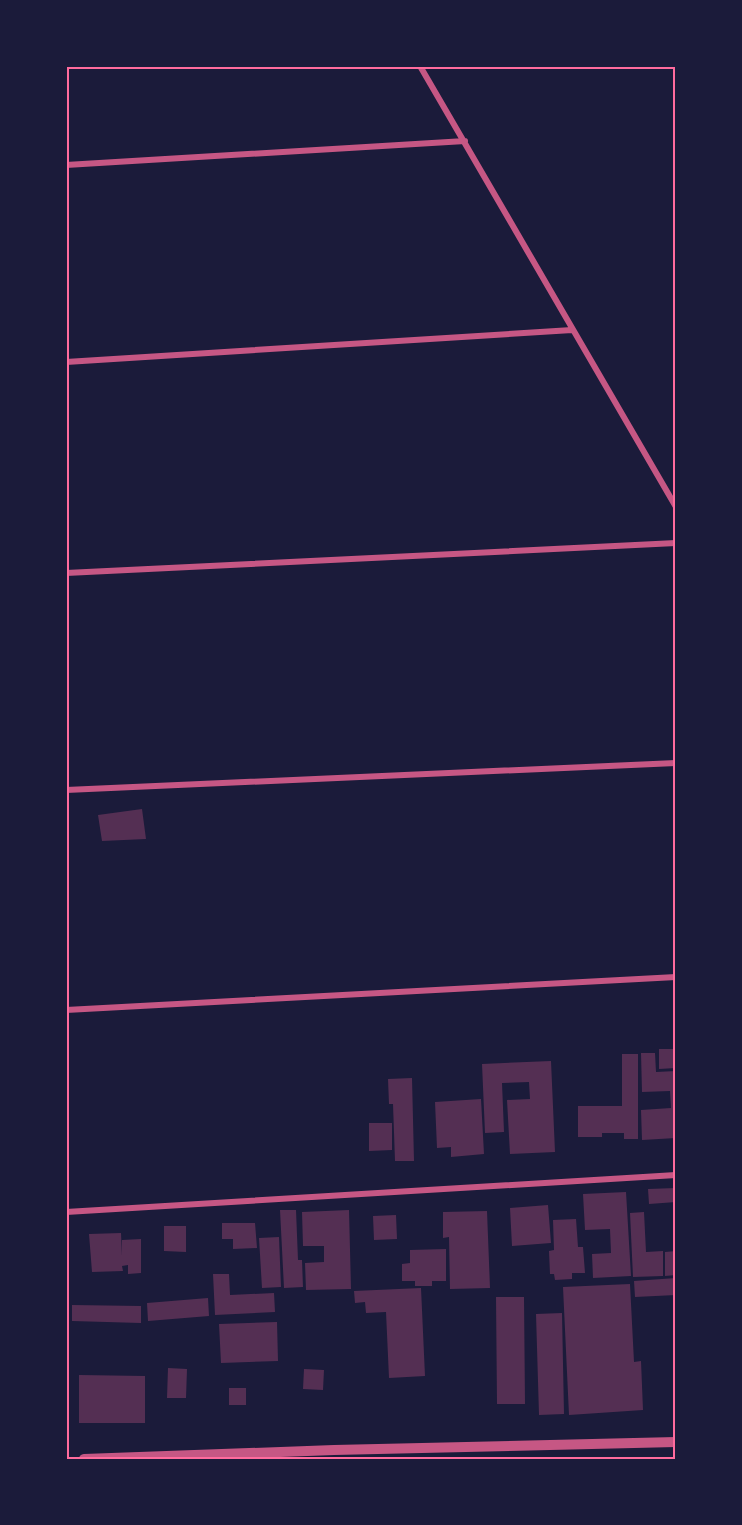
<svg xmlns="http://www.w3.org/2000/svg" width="742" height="1525" viewBox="0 0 742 1525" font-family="Quicksand,sans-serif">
  <rect width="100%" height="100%" fill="#1b1b3a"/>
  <path fill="#542f53" d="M 142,809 L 146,839 L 102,841 L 98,815 Z
    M 659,1049 L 676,1049 L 676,1068 L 659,1069 Z
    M 641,1053 L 655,1053 L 656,1072 L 676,1071 L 676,1138 L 642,1140 L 641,1110 L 671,1108 L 670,1091 L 642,1092 Z
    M 622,1054 L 638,1054 L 638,1139 L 624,1139 L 624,1133 L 602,1133 L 602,1137 L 578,1137 L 578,1106 L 622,1106 Z
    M 551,1061 L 555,1152 L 510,1154 L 507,1100 L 530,1099 L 529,1082 L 502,1083 L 504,1132 L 485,1133 L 482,1064 Z
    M 412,1078 L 414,1161 L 395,1161 L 393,1104 L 389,1104 L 388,1079 Z
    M 481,1099 L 484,1154 L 451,1157 L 451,1147 L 437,1148 L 435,1102 Z
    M 369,1123 L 392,1123 L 392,1150 L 369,1151 Z
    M 676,1188 L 676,1202 L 649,1204 L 648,1189 Z
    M 626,1192 L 631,1276 L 593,1278 L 592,1254 L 611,1253 L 610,1229 L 585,1230 L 583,1194 Z
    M 548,1205 L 551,1243 L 512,1246 L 510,1208 Z
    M 280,1210 L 296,1210 L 298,1260 L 302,1260 L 303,1287 L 284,1288 Z
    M 349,1210 L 351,1289 L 306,1290 L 305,1263 L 324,1262 L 324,1246 L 303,1246 L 302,1212 Z
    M 487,1211 L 490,1288 L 450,1289 L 449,1237 L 443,1238 L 443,1212 Z
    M 644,1212 L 646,1252 L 663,1251 L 663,1276 L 633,1277 L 630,1213 Z
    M 396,1215 L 397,1239 L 374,1240 L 373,1216 Z
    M 576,1219 L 578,1247 L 583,1247 L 585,1273 L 572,1273 L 572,1279 L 555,1280 L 554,1274 L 550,1274 L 549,1251 L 554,1250 L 553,1220 Z
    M 222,1223 L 255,1223 L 257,1248 L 233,1249 L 233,1239 L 222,1239 Z
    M 164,1226 L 186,1226 L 186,1252 L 164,1251 Z
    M 121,1233 L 122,1256 L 122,1240 L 141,1239 L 141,1273 L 128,1274 L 128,1265 L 122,1266 L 123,1271 L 92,1272 L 89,1234 Z
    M 279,1237 L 281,1287 L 262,1288 L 259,1238 Z
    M 446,1249 L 446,1281 L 432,1281 L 432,1286 L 415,1286 L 415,1281 L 402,1281 L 402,1264 L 410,1263 L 410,1250 Z
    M 676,1251 L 676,1275 L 665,1276 L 665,1252 Z
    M 213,1274 L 229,1274 L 230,1295 L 274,1293 L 275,1312 L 215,1315 Z
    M 676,1278 L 676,1295 L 635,1297 L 634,1281 Z
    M 630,1284 L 634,1362 L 641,1361 L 643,1410 L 569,1415 L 563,1287 Z
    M 421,1288 L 425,1376 L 389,1378 L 386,1312 L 366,1313 L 365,1302 L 355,1303 L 354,1291 Z
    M 496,1297 L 524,1297 L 525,1404 L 497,1404 Z
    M 208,1298 L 209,1316 L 148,1321 L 147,1303 Z
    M 72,1305 L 141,1306 L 141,1323 L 72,1321 Z
    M 562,1313 L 564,1414 L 539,1415 L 536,1314 Z
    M 277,1322 L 278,1361 L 221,1363 L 219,1324 Z
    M 168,1368 L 187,1369 L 186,1398 L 167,1398 Z
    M 304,1369 L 324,1370 L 323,1390 L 303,1389 Z
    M 79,1375 L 145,1376 L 145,1423 L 79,1423 Z
    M 229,1388 L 246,1388 L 246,1405 L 229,1405 Z"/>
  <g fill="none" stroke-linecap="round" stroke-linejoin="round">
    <path stroke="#c65784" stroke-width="6" d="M 420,66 L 676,507
      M 66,165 L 465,141
      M 66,362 L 572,330
      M 66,573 L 676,543
      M 66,790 L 676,763
      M 66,1010 L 676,977
      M 66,1212 L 676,1175"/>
    <path stroke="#c65784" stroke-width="10" d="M 84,1459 L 334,1450 L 676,1442"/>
  </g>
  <rect width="742" height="1525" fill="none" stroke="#1b1b3a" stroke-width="135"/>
  <rect x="68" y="68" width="606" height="1390" fill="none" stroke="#ff6b9d" stroke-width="2"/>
</svg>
